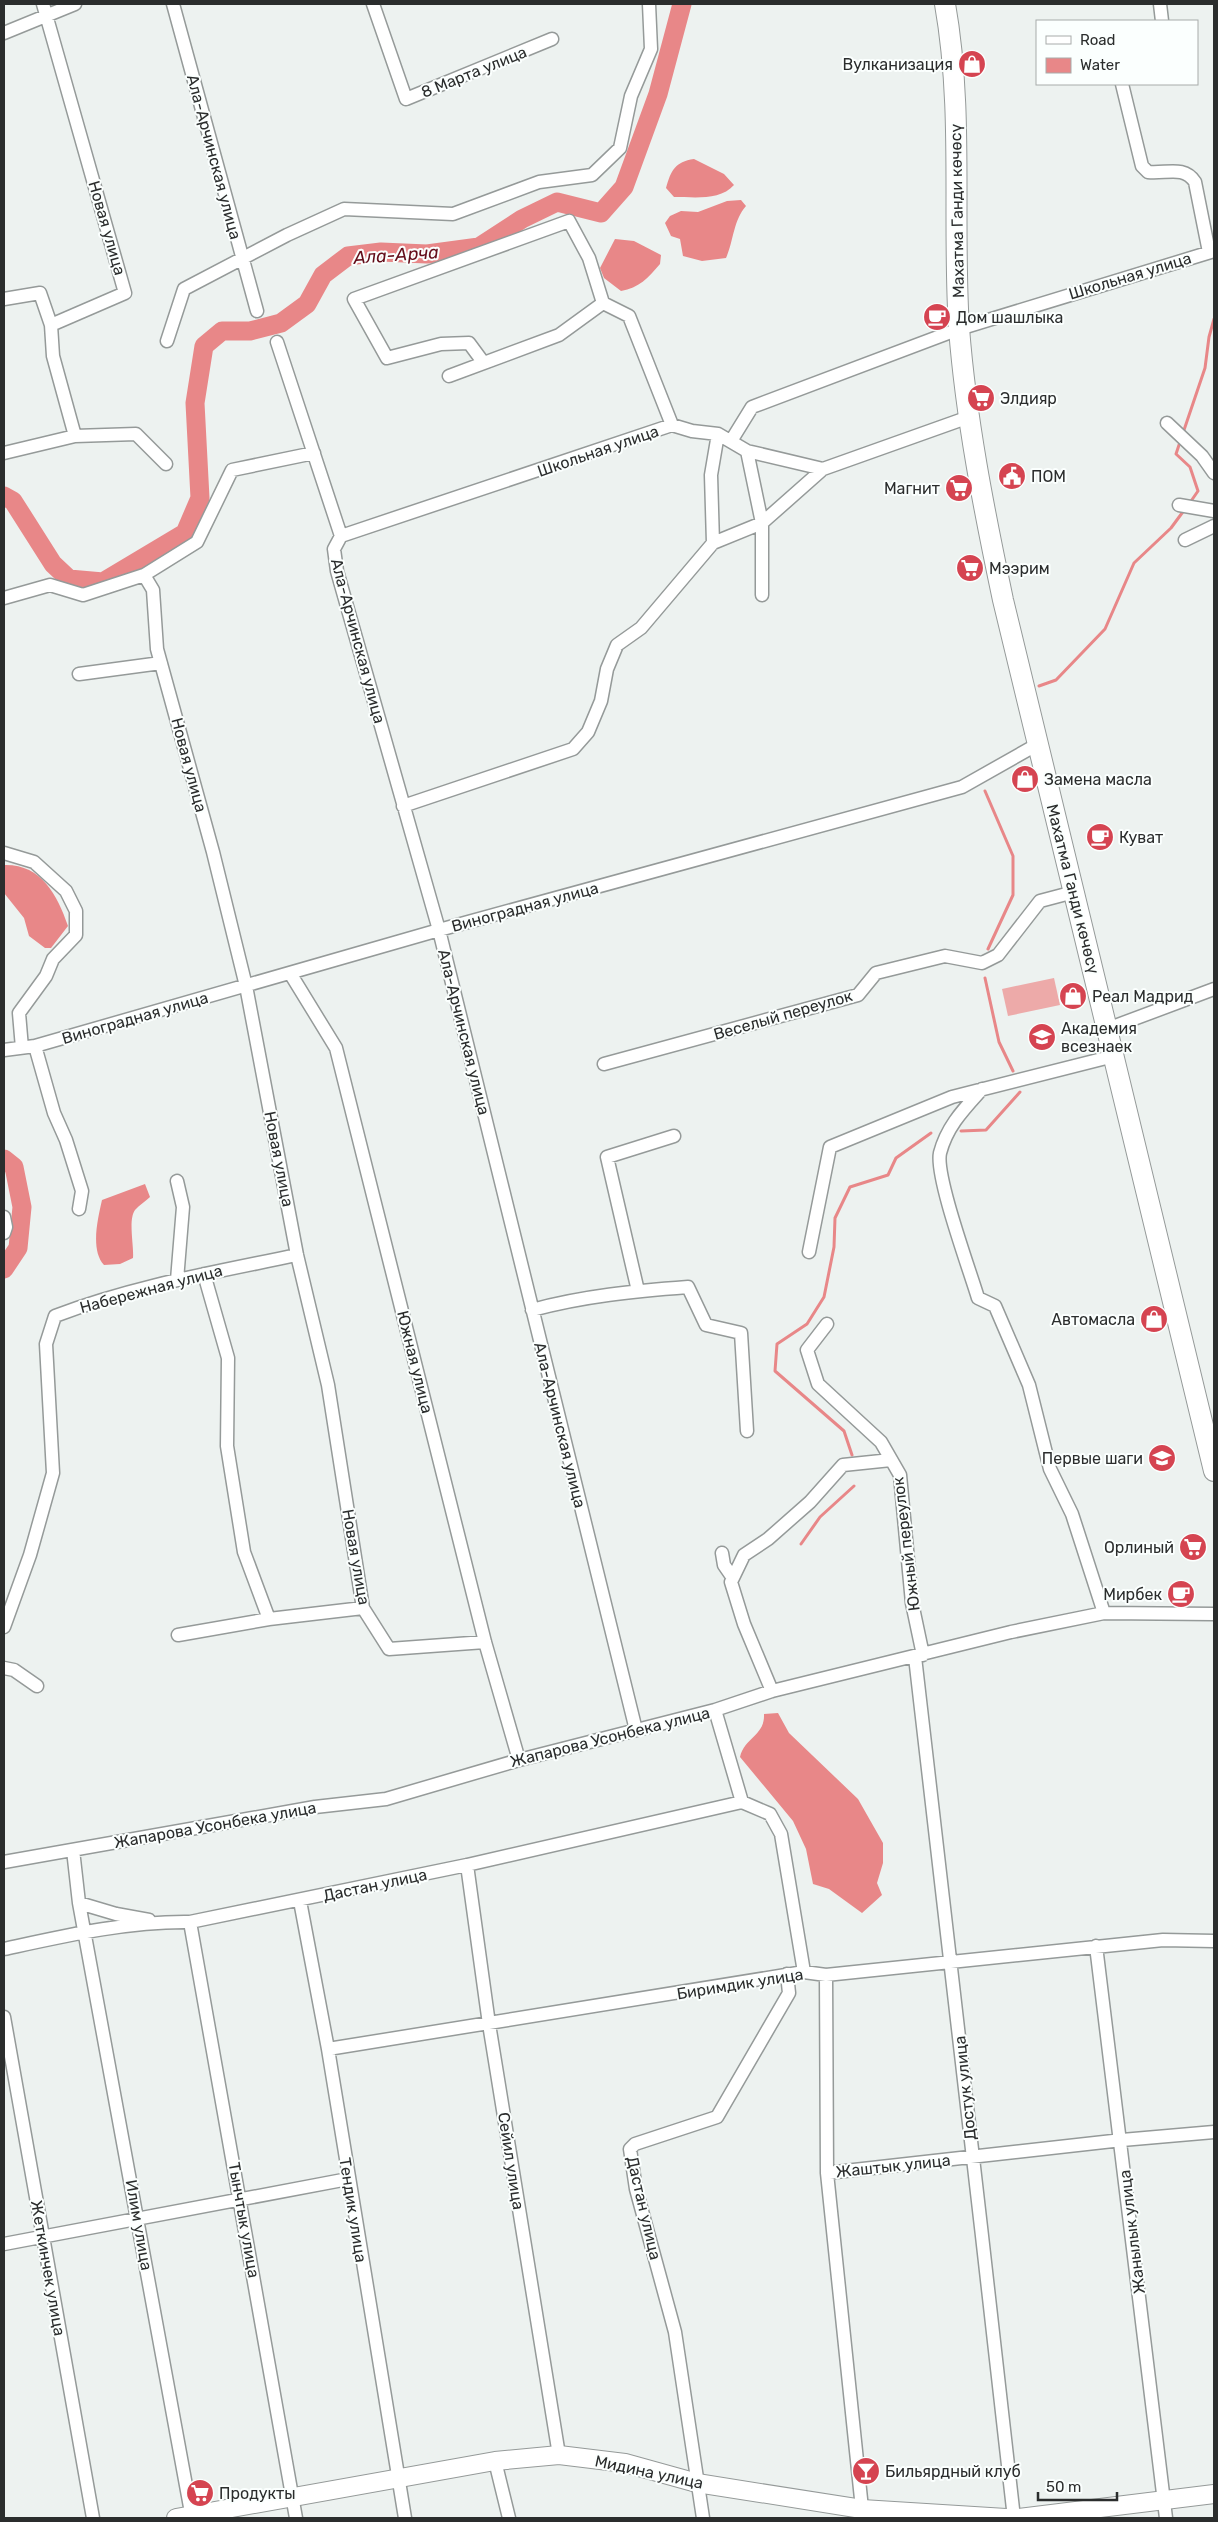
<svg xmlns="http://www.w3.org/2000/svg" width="1218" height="2522" viewBox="0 0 1218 2522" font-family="Rubik,sans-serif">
  <rect width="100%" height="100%" fill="#edf2f0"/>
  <path fill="#edaaa9" d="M 1054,978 L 1060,1005 L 1008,1016 L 1002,989 Z"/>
  <path fill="#e88788" d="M 694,159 L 724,174 L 734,185 C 720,201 694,197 674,197 L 666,188 C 671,170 675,162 694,159 Z
    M 741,200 L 746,206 C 733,221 734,240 726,258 L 702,261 L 683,256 L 680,239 L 671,236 L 665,223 L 670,216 L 681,211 L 698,212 L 727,201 Z
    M 615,239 L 634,241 L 661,255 L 660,264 C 648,278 639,288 621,291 L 604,278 L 600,268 Z
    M 4,865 C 41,864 57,894 68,926 L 51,948 L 45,948 L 29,936 L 24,918 L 4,893 Z
    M 145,1184 L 150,1197 C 146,1201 139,1205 135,1210 C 128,1220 134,1245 133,1258 L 120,1264 L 104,1265 C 90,1250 98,1218 102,1200 Z
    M 778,1713 L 789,1733 L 858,1799 L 883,1843 L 883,1863 L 877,1883 L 882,1895 L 862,1913 L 829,1889 L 813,1884 L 806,1849 L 793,1821 L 740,1757 C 745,1737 765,1736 764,1714 Z"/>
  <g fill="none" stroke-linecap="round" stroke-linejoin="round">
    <path stroke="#e88788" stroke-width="3" d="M 1183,433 L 1205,368 L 1209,337 L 1214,319
      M 1180,442 L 1176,454 L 1190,467 L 1198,491 L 1189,504
      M 1039,686 L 1056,680 L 1105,629 L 1134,563 L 1171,528 L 1185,509
      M 985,791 L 1013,856 L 1013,895 L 988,949
      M 985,978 L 999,1042 L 1013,1071
      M 961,1131 L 986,1130 L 1020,1092
      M 852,1455 L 844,1431 L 775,1371 L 777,1344 L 807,1324 L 824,1297 L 834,1247 L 835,1218 L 850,1187 L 888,1175 L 896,1158 L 931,1133
      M 801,1544 L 820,1517 L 854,1486"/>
    <path stroke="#e88788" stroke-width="19" d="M 4,496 L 13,501 L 53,564 L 69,579 L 103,582 L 185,533 L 200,498 L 195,403 L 204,346 L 222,331 L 250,331 L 281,323 L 307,304 L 323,275 L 348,256 L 381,252 L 427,254 L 479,247 L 522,219 L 557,202 L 601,213 L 624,187 L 658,94 L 682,4
      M 4,1159 L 14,1167 L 22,1207 L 18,1248 L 4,1269"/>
    <g stroke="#959a99" stroke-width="15">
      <path id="street" d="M 43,4 L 125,293 L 51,325 L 53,356 L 75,436
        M 173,4 L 257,311
        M 373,4 L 406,99 L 552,39
        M 1160,4 L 1162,21
        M 4,33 L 75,4
        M 1122,84 L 1142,166 L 1148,172 C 1166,174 1184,165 1195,182 L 1209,252
        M 4,299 L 40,293 L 51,325
        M 167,341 L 184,289 L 287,235 L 344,209 L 453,214 L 539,182 L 592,175 L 620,148 L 631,96 L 651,49 L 649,4
        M 277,342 L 341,536 L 334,549 L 337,571 L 439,930 L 636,1730
        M 483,362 L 469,343 L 441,344 L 387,358 L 354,299 L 569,221 L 589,258 L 603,303 L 629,316 L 672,425
        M 449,376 L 559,335 L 603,303
        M 1167,423 L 1202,456 L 1214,473
        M 731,441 L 752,407 L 959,329 L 1214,251
        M 747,451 L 823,469
        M 4,453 L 75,436 L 136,434 L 166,464
        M 1179,505 L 1214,511
        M 341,536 L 672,425 L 692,431 L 718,434 L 747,451 L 762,523 L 713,543 L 641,628 L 617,645 L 607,669 L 601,701 L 588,732 L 573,749 L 403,806
        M 1185,540 L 1214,526
        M 713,543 L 711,475 L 718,434
        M 144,575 L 153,590 L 157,649 L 213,852 L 246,986 L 297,1255 L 328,1385 L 363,1608 L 389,1649 L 485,1642
        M 762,595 L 762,523 L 823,469 L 969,417
        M 4,598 L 50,585 L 83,595 L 144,575 L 197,542 L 232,470 L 314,453
        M 79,674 L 161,663
        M 4,853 L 34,862 L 66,891 L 76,911 L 76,935 L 53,959 L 46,976 L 19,1013 L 22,1048
        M 290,973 L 336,1048 L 485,1642 L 519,1760
        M 1107,1029 L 1214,989
        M 35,1046 L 54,1113 L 66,1140 L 82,1191 L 79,1209
        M 4,1050 L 35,1046 L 439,930 L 962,787 L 1038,744
        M 604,1064 L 858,995 L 876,973 L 945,956 L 982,963 L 998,955 L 1040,901 L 1074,892
        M 982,1089 C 964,1109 947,1126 940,1153 C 935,1176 970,1271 978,1298 L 995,1306 L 1029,1385 L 1050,1469 L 1072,1514 L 1104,1613
        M 177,1181 L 183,1207 L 177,1280
        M 4,1217 L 6,1227 L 4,1233
        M 809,1252 L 830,1147 L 952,1097 L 1114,1056
        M 204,1274 L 228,1358 L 227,1446 L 244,1552 L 269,1619 L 363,1608
        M 638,1291 L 607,1157 L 674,1136
        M 532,1310 C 583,1296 635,1291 688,1287 L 706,1325 L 741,1333 L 747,1431
        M 827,1324 L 807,1350 L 818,1384 L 881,1442 L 900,1475 L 912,1603 L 923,1655
        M 722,1553 L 724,1565 L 733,1578
        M 4,1627 L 30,1555 L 53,1473 L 46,1344 L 55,1316 C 133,1286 216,1272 297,1255
        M 178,1635 L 269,1619
        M 915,1657 C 950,1944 981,2231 1014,2518
        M 4,1668 L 14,1670 L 37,1686
        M 772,1691 L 744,1624 L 731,1582 L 744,1555 L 768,1539 L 810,1502 L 843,1465 L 891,1460
        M 715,1710 L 742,1802 L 770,1814 L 781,1834 L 804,1972
        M 73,1850 L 79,1903 L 192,2518
        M 4,1862 L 315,1807 L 386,1799 L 519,1760 L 715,1710 L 772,1691 L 1011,1632 L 1104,1613 L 1214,1614
        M 467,1865 L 489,2024 L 559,2455
        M 300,1901 L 328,2049 L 405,2518
        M 79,1903 L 116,1914 L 149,1920
        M 190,1922 L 296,2518
        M 1096,1946 L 1166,2518
        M 4,1949 C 64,1936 128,1921 190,1922 L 467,1865 L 742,1802
        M 826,1975 L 827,2173 L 863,2518
        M 4,2017 L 93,2518
        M 328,2049 L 804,1972 L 826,1975 L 1163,1940 L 1214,1941
        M 827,2173 L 1122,2140 L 1214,2132
        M 4,2244 L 348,2179
        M 495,2461 L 509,2518
        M 703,2518 L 675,2332 L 636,2189 L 630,2149 L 635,2144 L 717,2117 L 789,1993 L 787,1974"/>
    </g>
    <g stroke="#959a99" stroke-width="20">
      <path id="secondary" d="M 176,2518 L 495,2461 L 559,2455 L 625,2463 L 697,2483 L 862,2509 L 1006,2518
        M 1019,2518 L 1214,2494"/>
    </g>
    <g stroke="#959a99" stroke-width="22">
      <path id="primary" d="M 945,4 C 964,111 952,220 959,328 C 966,419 984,510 1003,600 L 1214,1471"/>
    </g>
    <use href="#street" stroke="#fff" stroke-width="12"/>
    <use href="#secondary" stroke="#fff" stroke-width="18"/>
    <use href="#primary" stroke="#fff" stroke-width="20"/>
  </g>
  <defs>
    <g id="shop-disc" transform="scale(1.4375)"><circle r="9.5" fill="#d54451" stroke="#fbfffe"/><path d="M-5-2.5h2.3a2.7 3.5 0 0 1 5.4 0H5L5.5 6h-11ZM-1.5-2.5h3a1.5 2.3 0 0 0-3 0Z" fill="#fff"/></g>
    <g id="cafe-disc" transform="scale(1.4375)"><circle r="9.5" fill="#d54451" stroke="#fbfffe"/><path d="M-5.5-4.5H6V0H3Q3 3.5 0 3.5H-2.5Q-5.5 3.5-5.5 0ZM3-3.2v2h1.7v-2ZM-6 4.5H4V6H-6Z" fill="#fff"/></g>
    <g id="supermarket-disc" transform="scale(1.4375)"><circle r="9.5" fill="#d54451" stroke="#fbfffe"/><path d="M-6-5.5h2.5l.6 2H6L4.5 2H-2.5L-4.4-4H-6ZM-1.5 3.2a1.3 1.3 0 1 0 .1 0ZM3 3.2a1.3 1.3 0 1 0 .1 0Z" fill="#fff"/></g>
    <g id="civic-disc" transform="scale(1.4375)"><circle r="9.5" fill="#d54451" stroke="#fbfffe"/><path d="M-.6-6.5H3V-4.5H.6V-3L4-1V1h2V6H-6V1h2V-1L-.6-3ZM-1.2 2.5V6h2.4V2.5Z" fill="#fff"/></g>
    <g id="school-disc" transform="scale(1.4375)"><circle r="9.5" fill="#d54451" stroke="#fbfffe"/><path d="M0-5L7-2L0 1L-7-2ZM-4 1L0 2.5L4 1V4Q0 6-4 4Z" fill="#fff"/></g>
    <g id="bar-disc" transform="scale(1.4375)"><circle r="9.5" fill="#d54451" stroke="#fbfffe"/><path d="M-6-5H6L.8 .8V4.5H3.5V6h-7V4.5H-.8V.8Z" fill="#fff"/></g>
  </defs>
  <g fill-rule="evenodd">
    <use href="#shop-disc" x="972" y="64"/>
    <use href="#cafe-disc" x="937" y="317"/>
    <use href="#supermarket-disc" x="981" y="398"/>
    <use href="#civic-disc" x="1012" y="476"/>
    <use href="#supermarket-disc" x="959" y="488"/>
    <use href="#supermarket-disc" x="970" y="568"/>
    <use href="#shop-disc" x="1025" y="779"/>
    <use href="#cafe-disc" x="1100" y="837"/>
    <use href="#shop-disc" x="1073" y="996"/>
    <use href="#school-disc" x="1042" y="1037"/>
    <use href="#shop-disc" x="1154" y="1319"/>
    <use href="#school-disc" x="1162" y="1458"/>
    <use href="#supermarket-disc" x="1193" y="1547"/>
    <use href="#cafe-disc" x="1181" y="1594"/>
    <use href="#bar-disc" x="866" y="2471"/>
    <use href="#supermarket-disc" x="200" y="2493"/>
  </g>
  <g text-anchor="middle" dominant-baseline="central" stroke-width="4" stroke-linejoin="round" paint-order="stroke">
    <g font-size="16" fill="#2b2d2d" stroke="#fbfffe" text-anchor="start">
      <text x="953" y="64" text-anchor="end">Вулканизация</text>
      <text x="956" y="317">Дом шашлыка</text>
      <text x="1000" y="398">Элдияр</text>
      <text x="1031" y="476">ПОМ</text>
      <text x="940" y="488" text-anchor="end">Магнит</text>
      <text x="989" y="568">Мээрим</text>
      <text x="1044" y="779">Замена масла</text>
      <text x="1119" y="837">Куват</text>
      <text x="1092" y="996">Реал Мадрид</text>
      <text x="1061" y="1028">Академия<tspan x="1061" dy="18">всезнаек</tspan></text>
      <text x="1135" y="1319" text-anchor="end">Автомасла</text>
      <text x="1143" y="1458" text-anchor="end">Первые шаги</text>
      <text x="1174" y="1547" text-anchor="end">Орлиный</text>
      <text x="1162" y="1594" text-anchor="end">Мирбек</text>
      <text x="885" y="2471">Бильярдный клуб</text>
      <text x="219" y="2493">Продукты</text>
    </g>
    <g font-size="16" fill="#2b2d2d" stroke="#fbfffe">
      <text transform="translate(474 72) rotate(-22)">8 Марта улица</text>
      <text transform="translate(214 157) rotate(75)">Ала-Арчинская улица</text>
      <text transform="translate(957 211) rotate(-91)">Махатма Ганди көчөсү</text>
      <text transform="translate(107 228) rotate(74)">Новая улица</text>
      <text transform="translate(1130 276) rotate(-17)">Школьная улица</text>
      <text transform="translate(598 451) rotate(-19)">Школьная улица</text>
      <text transform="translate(358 641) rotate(75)">Ала-Арчинская улица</text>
      <text transform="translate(189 765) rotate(75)">Новая улица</text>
      <text transform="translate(1073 889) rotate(76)">Махатма Ганди көчөсү</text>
      <text transform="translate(525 907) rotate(-15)">Виноградная улица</text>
      <text transform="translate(783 1015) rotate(-16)">Веселый переулок</text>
      <text transform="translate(135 1018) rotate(-16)">Виноградная улица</text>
      <text transform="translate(464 1032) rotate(76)">Ала-Арчинская улица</text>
      <text transform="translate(279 1159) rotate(79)">Новая улица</text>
      <text transform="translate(151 1289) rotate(-15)">Набережная улица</text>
      <text transform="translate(415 1362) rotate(76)">Южная улица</text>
      <text transform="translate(560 1425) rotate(76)">Ала-Арчинская улица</text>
      <text transform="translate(906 1544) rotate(-97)">Южный переулок</text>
      <text transform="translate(356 1557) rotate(80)">Новая улица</text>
      <text transform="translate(610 1737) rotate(-14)">Жапарова Усонбека улица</text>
      <text transform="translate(215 1825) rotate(-10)">Жапарова Усонбека улица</text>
      <text transform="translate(375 1885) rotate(-12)">Дастан улица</text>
      <text transform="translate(740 1984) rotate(-9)">Биримдик улица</text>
      <text transform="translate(965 2088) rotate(-96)">Достук улица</text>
      <text transform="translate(511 2161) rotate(81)">Сейил улица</text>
      <text transform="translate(893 2166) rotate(-6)">Жаштык улица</text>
      <text transform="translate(644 2208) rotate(77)">Дастан улица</text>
      <text transform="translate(353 2210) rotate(81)">Тендик улица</text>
      <text transform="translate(244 2220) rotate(80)">Тынчтык улица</text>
      <text transform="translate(139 2225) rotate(80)">Илим улица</text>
      <text transform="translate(1132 2232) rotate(-97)">Жанылык улица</text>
      <text transform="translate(48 2268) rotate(80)">Жеткинчек улица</text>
      <text transform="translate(649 2472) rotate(12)">Мидина улица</text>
    </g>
    <g font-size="18" font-style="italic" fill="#640d1a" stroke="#fbfffe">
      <text transform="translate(396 255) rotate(-4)">Ала-Арча</text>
    </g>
  </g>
  <rect width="1218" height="2522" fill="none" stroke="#2b2d2d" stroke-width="10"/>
  <rect x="1036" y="20" width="162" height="65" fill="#fbfffe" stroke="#a8abaa"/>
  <rect x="1046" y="36" width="25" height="8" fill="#ffffff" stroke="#a8abaa"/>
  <text x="1080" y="45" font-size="15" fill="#2b2d2d">Road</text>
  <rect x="1046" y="58" width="25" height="15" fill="#e88788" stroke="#a8abaa"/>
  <text x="1080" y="70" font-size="15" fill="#2b2d2d">Water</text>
  <path d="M1038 2492v8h79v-8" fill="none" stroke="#2b2d2d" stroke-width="2.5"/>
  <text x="1046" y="2492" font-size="15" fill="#2b2d2d" stroke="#fbfffe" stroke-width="4" paint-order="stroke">50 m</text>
</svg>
